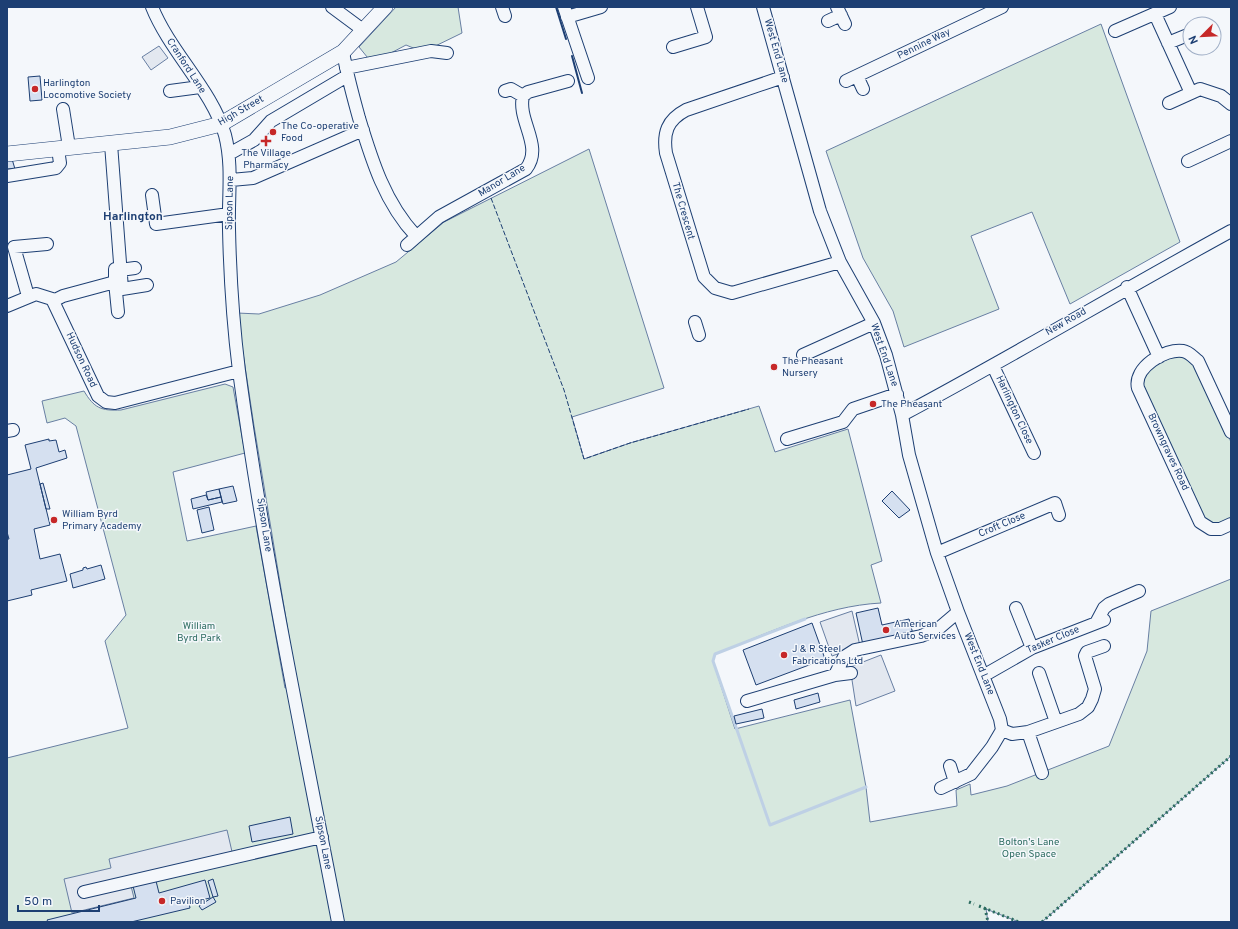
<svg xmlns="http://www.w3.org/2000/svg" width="1238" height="929" viewBox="0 0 1238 929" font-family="Overpass,sans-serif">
  <rect width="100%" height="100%" fill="#f4f7fb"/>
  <path fill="#d7e8df" stroke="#687fa3" d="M 396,7 L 458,7 L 462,33 L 423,52 L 406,45 L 372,63 L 359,47 Z
    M 1101,24 L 1180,242 L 1070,304 L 1032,212 L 971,236 L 999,309 L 904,347 L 893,311 L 863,258 L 826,151 Z
    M 589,149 L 664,388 L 572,417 L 584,459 L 630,443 L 759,406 L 775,452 L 848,429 L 882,561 L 871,565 L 881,603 C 823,606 769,633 715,654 L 713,661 L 735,729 L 850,700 L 866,787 L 870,822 L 957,806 L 956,790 L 970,784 L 971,795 L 1007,786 L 1109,746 L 1147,651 L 1151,611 L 1231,579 L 1231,756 L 1042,922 L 1019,922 L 986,909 L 988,922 L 7,922 L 7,758 L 128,728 L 105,641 L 126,615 L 76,426 L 65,418 L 47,423 L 42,401 L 84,391 C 94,408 101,411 121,410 L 225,384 L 233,387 L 245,453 L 173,472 L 187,541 L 256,526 L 285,688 L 297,685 L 254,426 L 237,313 L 259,314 L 320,295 L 396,262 L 444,222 Z
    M 1174,356 L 1184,357 L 1194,363 L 1231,442 L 1231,521 L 1216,525 L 1205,521 L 1141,381 L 1150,368 Z"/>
  <path fill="#e3e8f0" stroke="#687fa3" d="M 159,46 L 168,58 L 151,70 L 142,57 Z
    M 852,611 L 860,646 L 832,656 L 820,622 Z
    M 881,655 L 895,691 L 856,706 L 850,667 Z
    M 227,830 L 233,856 L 130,882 L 134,898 L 72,913 L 64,879 L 111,868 L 109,859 Z"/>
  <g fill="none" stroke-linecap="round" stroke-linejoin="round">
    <path stroke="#bed0e5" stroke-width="3" d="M 805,619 L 715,654 L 713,661 L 770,825 L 866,787"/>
  </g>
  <path fill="#d5e0f0" stroke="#1d3f73" d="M 40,76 L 42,100 L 30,101 L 28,77 Z
    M 7,159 L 12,159 L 15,169 L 7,169 Z
    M 49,439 L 49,441 L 56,440 L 59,452 L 65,450 L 67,458 L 36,468 L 50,525 L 34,529 L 40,559 L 60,554 L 67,581 L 31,590 L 32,595 L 7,601 L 7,539 L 9,539 L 7,532 L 7,475 L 31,469 L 25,445 Z
    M 43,483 L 50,509 L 46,509 L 40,484 Z
    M 233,486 L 237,501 L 223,504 L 219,489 Z
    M 219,489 L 221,497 L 208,500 L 206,492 Z
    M 892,491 L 910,510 L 899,518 L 882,501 Z
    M 206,495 L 208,500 L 221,497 L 222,502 L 193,509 L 191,499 Z
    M 209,507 L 214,530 L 202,533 L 197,510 Z
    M 101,565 L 105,579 L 73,588 L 70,574 L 83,570 L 83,568 L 86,567 L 87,569 Z
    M 878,608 L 882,625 L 909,619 L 913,634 L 863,645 L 856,613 Z
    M 812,623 L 825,659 L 756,685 L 743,650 Z
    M 818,693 L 820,702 L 796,709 L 794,700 Z
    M 762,709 L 764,718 L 736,724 L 734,716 Z
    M 290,817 L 293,834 L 252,842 L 249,826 Z
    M 155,877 L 159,893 L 205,880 L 210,898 L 189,903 L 190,908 L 131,922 L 48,922 L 47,920 L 136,898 L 132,882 Z
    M 213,879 L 218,896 L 213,897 L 208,881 Z
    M 213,897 L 216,902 L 202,910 L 199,906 Z"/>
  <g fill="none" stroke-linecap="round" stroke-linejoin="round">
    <g stroke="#1d3f73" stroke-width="14">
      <path id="minor" d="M 152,7 C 170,52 212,90 225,135 C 233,166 228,197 229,229 C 230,276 233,323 239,371 C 264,556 303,739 338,922
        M 332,7 L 363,30
        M 502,7 L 505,16
        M 564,7 L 588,78
        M 763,7 L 820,211 L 840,262 L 874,323 L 886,355 L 902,415 L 909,455 L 937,553 L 958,612 L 1000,719 L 1002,730
        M 837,7 L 845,24
        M 1155,14 L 1191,93
        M 567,17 L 601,7
        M 828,21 L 841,15
        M 1115,31 L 1170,7
        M 1168,43 L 1190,34
        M 673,47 L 706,37 L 697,7
        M 343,52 C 347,75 353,96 359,118 C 372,161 385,203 416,236
        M 346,68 L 431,51 L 447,53
        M 857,76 L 863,89
        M 783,77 L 686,110 C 667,120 663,133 666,153 L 704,277 L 715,288 L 732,293 L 840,262
        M 846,81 L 1002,7
        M 170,91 L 200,87
        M 505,91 L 511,89 L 523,96
        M 1169,103 L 1200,89 L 1221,96 L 1231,104
        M 63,109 L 69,147
        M 111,144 L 122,289 L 147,285
        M 229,154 L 254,140 L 271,121 L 347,76
        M 1188,161 L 1231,141
        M 7,176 L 56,168 L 60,163 L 58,149
        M 231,180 L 253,178 L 363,130
        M 152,195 L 156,224 L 229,214
        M 407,245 L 439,217 L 526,169 C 544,146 517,121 523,96 L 528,92 L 568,81
        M 120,270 L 135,268
        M 115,282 L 118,312
        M 1127,287 L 1159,357
        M 28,296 L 14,247 L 47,244
        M 53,301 L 63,296 L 115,282 L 115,269
        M 7,306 L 36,294 L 52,299 L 98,396 L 106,402 L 115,403 L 239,371
        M 695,322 L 699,335
        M 803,355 L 874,323
        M 993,366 L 1034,453
        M 902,415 C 1013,356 1121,291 1231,231
        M 7,431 L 13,430
        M 1231,432 L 1198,361 C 1193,357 1189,352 1183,351 C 1165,348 1133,368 1138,388 L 1200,522 L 1211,529 L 1220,529 L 1231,524
        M 787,439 L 843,422 L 853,409 L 897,394
        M 937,553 L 1055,503 L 1059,515
        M 1016,608 L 1032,648
        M 1096,623 L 1104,608 L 1109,604 L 1139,591
        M 1039,673 L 1056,722
        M 835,675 L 851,673
        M 983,676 L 1032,648 L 1104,620
        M 747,701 L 835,675 L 844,657 L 855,650 L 921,636 L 938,629 L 958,612
        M 1002,730 L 1012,734 L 1028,732 L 1079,714 L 1088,707 L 1092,699 L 1095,689 L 1085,656 L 1087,652 L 1104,646
        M 1028,732 L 1042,773
        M 950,766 L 955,782
        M 941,788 L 971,774 L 992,747 L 1002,730
        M 84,892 L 322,837"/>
    </g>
    <g stroke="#1d3f73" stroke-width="16">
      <path id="major" d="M 7,154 L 170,137 L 221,124 L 343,52 L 385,7"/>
    </g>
    <use href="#minor" stroke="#f4f7fb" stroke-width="12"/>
    <use href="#major" stroke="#f4f7fb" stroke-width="15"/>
    <path stroke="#2c6c60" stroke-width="3" stroke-dasharray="2 3" stroke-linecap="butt" d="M 969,902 L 974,904
      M 979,906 L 1019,922
      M 985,908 L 988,922
      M 1042,922 L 1231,756"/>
    <path stroke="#1d3f73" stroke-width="1" stroke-dasharray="5 2" stroke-linecap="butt" d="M 491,198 L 564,390 L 584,459 L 630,443 L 749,409"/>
    <path stroke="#1d3f73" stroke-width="2" d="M 556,7 L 566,39
      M 572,56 L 582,93"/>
  </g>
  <g fill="#c62828" stroke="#f4f7fb" stroke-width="1.5">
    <circle cx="35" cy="89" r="4"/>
    <circle cx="273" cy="132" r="4"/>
    <path d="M264 135h4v4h4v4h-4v4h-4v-4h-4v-4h4z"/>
    <circle cx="774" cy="367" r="4"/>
    <circle cx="873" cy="404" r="4"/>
    <circle cx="54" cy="520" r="4"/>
    <circle cx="886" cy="630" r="4"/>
    <circle cx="784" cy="655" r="4"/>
    <circle cx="162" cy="901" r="4"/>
  </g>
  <g text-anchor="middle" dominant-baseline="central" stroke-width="3" stroke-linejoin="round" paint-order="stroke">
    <g font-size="10" fill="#1d3f73" stroke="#f4f7fb">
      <text transform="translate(924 44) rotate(-26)">Pennine Way</text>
      <text transform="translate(776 51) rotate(74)">West End Lane</text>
      <text transform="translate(186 66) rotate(57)">Cranford Lane</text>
      <text transform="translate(241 111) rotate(-30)">High Street</text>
      <text transform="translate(502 181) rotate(-31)">Manor Lane</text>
      <text transform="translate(230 203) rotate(-89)">Sipson Lane</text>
      <text transform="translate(683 211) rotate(74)">The Crescent</text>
      <text transform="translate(1066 322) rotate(-30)">New Road</text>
      <text transform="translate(884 355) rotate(71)">West End Lane</text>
      <text transform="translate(81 360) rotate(65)">Hudson Road</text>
      <text transform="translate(1014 410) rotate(65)">Harlington Close</text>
      <text transform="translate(1168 452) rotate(65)">Browngraves Road</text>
      <text transform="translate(264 525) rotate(81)">Sipson Lane</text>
      <text transform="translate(1002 525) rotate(-23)">Croft Close</text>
      <text transform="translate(1053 640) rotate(-23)">Tasker Close</text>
      <text transform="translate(979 664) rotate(68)">West End Lane</text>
      <text transform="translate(323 843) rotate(79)">Sipson Lane</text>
    </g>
    <g font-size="10" fill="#1d3f73" stroke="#f4f7fb" text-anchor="start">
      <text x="43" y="83">Harlington<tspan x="43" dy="12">Locomotive Society</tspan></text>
      <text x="281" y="126">The Co-operative<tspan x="281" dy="12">Food</tspan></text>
      <text x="266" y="153" text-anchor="middle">The Village<tspan x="266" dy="12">Pharmacy</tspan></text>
      <text x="782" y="361">The Pheasant<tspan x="782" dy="12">Nursery</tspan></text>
      <text x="881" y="404">The Pheasant</text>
      <text x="62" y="514">William Byrd<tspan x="62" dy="12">Primary Academy</tspan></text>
      <text x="894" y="624">American<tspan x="894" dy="12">Auto Services</tspan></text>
      <text x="792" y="649">J &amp; R Steel<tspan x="792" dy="12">Fabrications Ltd</tspan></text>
      <text x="170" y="901">Pavilion</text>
    </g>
    <g font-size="10" fill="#2c6c60" stroke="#f4f7fb">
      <text x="199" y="626">William<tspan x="199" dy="12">Byrd Park</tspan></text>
      <text x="1029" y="842">Bolton's Lane<tspan x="1029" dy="12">Open Space</tspan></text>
    </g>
    <g font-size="12" font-weight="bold" fill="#1d3f73" stroke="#f4f7fb">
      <text x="133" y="217">Harlington</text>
    </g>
  </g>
  <rect width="1238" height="929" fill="none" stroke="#1d3f73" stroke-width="16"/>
  <g transform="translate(1202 36) rotate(246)"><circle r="19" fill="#f4f7fb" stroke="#9eadc5"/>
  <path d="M0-3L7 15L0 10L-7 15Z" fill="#c62828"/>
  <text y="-6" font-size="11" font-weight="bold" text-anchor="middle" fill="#1d3f73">N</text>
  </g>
  <path d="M18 905v6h81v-6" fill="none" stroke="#1d3f73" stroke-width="2"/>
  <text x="24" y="905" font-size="12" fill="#1d3f73" stroke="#f4f7fb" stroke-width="3" paint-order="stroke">50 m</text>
</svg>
